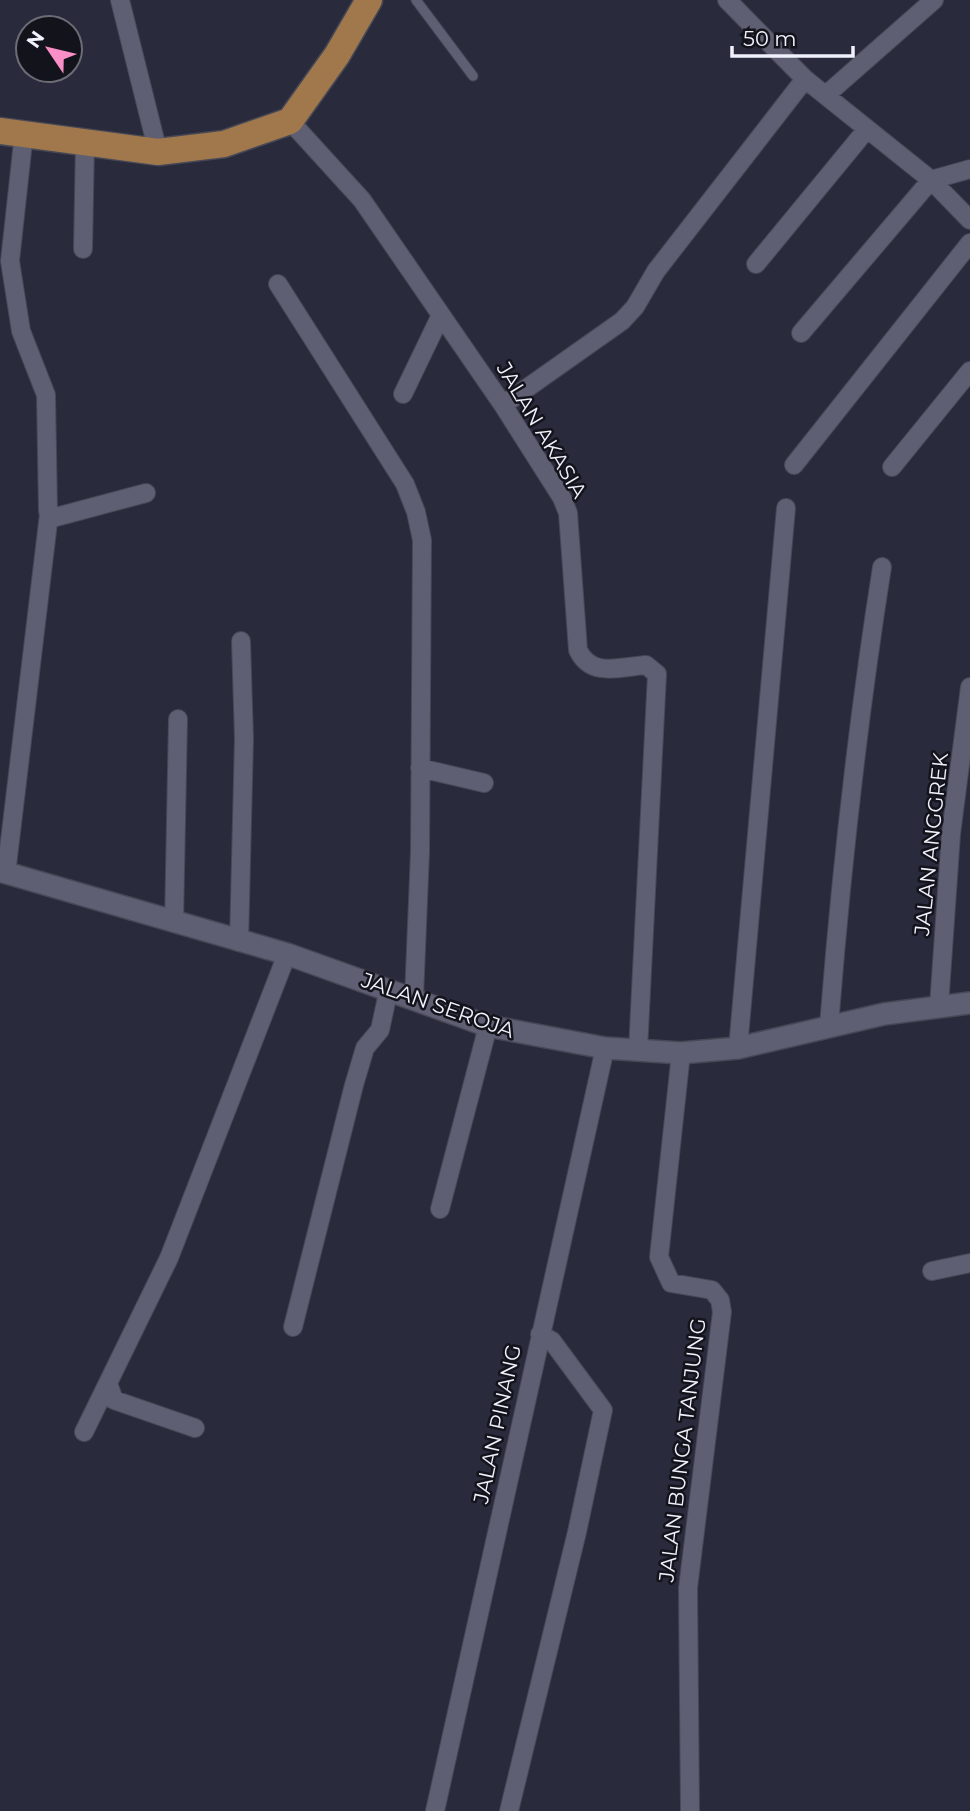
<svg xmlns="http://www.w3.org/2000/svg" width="970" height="1811" viewBox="0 0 970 1811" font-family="Montserrat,sans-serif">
  <rect width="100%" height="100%" fill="#292a3b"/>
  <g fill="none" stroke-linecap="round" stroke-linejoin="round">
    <g stroke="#474856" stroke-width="11">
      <path id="service" d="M 416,0 L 473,76"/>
    </g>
    <g stroke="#474856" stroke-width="20">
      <path id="minor" d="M 120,0 L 158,152
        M 727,0 L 805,79 L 931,180 L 970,220
        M 826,95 L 934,0
        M 290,121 L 362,200 L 503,405 L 562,498 L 568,513 L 578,650 C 591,678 620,667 646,665 L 657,674 L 638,1050
        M 24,133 L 10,261 L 21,331 L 46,395 L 48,511 L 56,517 L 146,493
        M 83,249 L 85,142
        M 756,264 L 867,129
        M 278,284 L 405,484 L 416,512 L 422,540 L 420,852 L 414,997
        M 801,333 L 931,180 L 970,169
        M 403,394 L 441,315
        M 503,405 L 622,321 L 635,307 L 656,271 L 805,79
        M 794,465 L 970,243
        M 892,467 L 970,371
        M 420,768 L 484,783
        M 6,874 L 49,514
        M 174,923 L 178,719
        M 239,942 L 244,739 L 241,641
        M 939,1006 L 951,834 L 970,687
        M 829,1026 C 841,872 858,719 882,567
        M 738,1048 L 786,508
        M 681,1053 L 659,1257 L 671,1283 L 712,1290 L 720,1300 L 722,1312 L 688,1588 L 690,1811
        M 440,1209 L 488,1026
        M 932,1271 L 970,1263
        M 293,1327 L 354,1085 L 365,1048 L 380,1030 L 389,988
        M 109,1386 L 114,1400 L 195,1428
        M 84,1432 L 169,1258 L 287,954
        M 435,1811 L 605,1048
        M 509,1811 L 577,1532 L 603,1410 L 552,1341 L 540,1334"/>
    </g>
    <g stroke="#474856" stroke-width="24">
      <path id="tertiary" d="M 0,871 L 287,954 L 488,1026 L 605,1048 L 681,1053 L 738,1048 L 884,1014 L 970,1003"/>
    </g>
    <g stroke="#474856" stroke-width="29">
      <path id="primary" d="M 0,131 L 158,152 L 224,144 L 290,121 L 337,55 L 369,0"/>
    </g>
    <use href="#service" stroke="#5e5f72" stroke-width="9"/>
    <use href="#minor" stroke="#5e5f72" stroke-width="18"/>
    <use href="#tertiary" stroke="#5e5f72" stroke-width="21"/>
    <use href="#primary" stroke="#a1784b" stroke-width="26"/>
  </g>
  <g text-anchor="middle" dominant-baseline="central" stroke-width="5" stroke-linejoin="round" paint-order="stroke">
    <g font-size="21" fill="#f0f1fd" stroke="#13131b">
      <text transform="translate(542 430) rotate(59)">JALAN AKASIA</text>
      <text transform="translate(931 844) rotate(-84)">JALAN ANGGREK</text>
      <text transform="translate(438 1005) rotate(19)">JALAN SEROJA</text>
      <text transform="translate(497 1424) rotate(-78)">JALAN PINANG</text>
      <text transform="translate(682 1450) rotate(-83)">JALAN BUNGA TANJUNG</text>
    </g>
  </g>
  <g transform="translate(49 49) rotate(305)"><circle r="33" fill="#13131b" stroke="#6b6c75" stroke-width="2"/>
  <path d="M0-5L12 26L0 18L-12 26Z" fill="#fa8fc8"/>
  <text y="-10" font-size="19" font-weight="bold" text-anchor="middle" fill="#f0f1fd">N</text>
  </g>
  <path d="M732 46v10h121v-10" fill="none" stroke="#f0f1fd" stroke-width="3.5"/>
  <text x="743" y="46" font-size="21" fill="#f0f1fd" stroke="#13131b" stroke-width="5" paint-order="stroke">50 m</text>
</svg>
